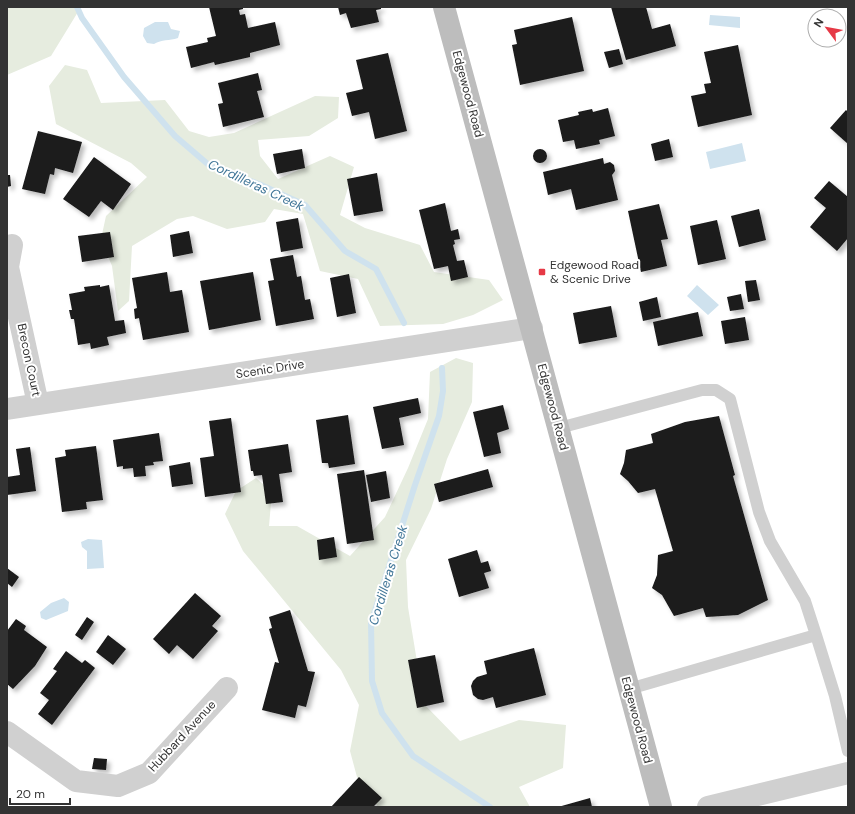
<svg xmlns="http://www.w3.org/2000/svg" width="855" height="814" viewBox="0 0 855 814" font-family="'DM Sans',sans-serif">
  <defs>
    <filter id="shadow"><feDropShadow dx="3.5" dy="3.5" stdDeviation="2" flood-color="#0004"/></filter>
  </defs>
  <rect width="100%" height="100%" fill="#fff"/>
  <path fill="#e6ecdf" d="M 7,7 L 81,7 L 51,56 L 7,75 Z
    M 65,65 L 87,70 L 101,103 L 165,100 L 189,131 L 209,137 L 234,133 L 315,96 L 339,97 L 338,118 L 309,136 L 258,140 L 260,156 L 278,179 L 330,156 L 354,167 L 340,215 L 365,228 L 420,245 L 434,272 L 489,280 L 503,300 L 473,315 L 443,324 L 380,326 L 358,279 L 320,271 L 303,214 L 274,209 L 265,222 L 227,229 L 193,216 L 177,219 L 132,246 L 129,301 L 118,311 L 112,266 L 101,239 L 106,216 L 147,177 L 131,163 L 56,124 L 49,86 Z
    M 456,358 L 473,363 L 472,402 L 447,459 L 431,509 L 406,560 L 408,607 L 424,704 L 460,741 L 519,720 L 566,725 L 563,768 L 519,787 L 530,807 L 378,807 L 357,777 L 350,751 L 359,705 L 341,670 L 243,551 L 225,514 L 236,491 L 256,478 L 272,492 L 269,526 L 297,526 L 350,556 L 385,517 L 408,468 L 428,419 L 430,372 Z"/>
  <path fill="#cfe2ee" d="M 710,15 L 740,17 L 740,28 L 709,25 Z
    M 155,22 L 168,22 L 171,29 L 180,31 L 178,38 C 169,41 162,39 154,44 L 147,43 L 143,36 L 144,28 Z
    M 742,143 L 746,161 L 710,169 L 706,152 Z
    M 697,285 L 719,305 L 708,315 L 687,296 Z
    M 88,539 L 102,540 L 104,568 L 87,569 L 87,551 L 82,547 L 81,542 Z
    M 64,598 L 69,602 L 68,611 L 46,620 L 41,618 L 40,612 L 51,603 Z"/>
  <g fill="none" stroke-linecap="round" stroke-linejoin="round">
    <path stroke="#cfe2ee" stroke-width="6" d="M 77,7 L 82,18 L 124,77 L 175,136 L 210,166 L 259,184 L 305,205 L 345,251 L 376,269 L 404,323
      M 442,368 L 443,391 L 439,416 L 415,485 L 371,623 L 372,681 L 382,713 L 413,756 L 490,807"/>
  </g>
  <path fill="#1a1a1a" filter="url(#shadow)" d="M 209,7 L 243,7 L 243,9 L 239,10 L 240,15 L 245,14 L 248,28 L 275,22 L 280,45 L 250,53 L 250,57 L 215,65 L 214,62 L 191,68 L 186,47 L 208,42 L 207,38 L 216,36 Z
    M 338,7 L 381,7 L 381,9 L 376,10 L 379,22 L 351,28 L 346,13 L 340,15 Z
    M 611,7 L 646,7 L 652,29 L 670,24 L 676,46 L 626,60 Z
    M 572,17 L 584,71 L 520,85 L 512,45 L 517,44 L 514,30 Z
    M 738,45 L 752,115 L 698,127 L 691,96 L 706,93 L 704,84 L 711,83 L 704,52 Z
    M 619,49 L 623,64 L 609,68 L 604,52 Z
    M 388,53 L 407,131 L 375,139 L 369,112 L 352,116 L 346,93 L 363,89 L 356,60 Z
    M 258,73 L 262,90 L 257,91 L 264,117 L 223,127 L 218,104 L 223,103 L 218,83 Z
    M 608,108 L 615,136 L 599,140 L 600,144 L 576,149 L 574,140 L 563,142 L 558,120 L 579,115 L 578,112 L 592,109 L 593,112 Z
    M 846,110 L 848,112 L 848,144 L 830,128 Z
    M 38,131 L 82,142 L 73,173 L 55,168 L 54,175 L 50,174 L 45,194 L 22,189 Z
    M 669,139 L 673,157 L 655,161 L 651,144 Z
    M 302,149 L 305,168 L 277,174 L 273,154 Z
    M533 156a7 7 0 1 1 14 0a7 7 0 1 1-14 0Z
    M 94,157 L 131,184 L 113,210 L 101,201 L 89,217 L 63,199 Z
    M 603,158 L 604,164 L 610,162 L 614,165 L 615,171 L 612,175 L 618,200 L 576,210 L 571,189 L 548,195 L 543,172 Z
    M 377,173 L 383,211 L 354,216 L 347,179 Z
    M 7,175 L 10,175 L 11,186 L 7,187 Z
    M 829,181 L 848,197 L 848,238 L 837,251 L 810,227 L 826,208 L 814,198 Z
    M 445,203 L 451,231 L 458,229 L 460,239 L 454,240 L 455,244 L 453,245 L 457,261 L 464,260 L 468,277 L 451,281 L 448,266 L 434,269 L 419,210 Z
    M 659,204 L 668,239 L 661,240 L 667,266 L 641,272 L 628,211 Z
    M 759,209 L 766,240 L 739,247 L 731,216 Z
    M 298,218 L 303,248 L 281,252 L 276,222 Z
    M 717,220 L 726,259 L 698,265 L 690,226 Z
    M 189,231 L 193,253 L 173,257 L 170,235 Z
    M 110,232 L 114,257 L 82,262 L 78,236 Z
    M 293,255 L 297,277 L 301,276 L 305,300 L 310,299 L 314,319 L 276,326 L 268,281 L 274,280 L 270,259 Z
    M 167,272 L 170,292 L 182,290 L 189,332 L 143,340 L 139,318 L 135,319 L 134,309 L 137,308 L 132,278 Z
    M 253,272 L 261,320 L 209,330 L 200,281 Z
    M 349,274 L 356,313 L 337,317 L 330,278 Z
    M 756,280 L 760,300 L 748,302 L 745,281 Z
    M 100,285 L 100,287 L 109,285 L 115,321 L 124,320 L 126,333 L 107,337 L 109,345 L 91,349 L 90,343 L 78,345 L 74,319 L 71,319 L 69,310 L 72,310 L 69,294 L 85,291 L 84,287 Z
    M 741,294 L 744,309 L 730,311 L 727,297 Z
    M 657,297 L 661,317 L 643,321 L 639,302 Z
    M 611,306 L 617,337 L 579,344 L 573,313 Z
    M 698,312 L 703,336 L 658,346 L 653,322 Z
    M 745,317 L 749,340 L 725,344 L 721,321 Z
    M 418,398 L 421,413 L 399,418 L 404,445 L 382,449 L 373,407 Z
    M 503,405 L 509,429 L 497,433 L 501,453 L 484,457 L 473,412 Z
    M 348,415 L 355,464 L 329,468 L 328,463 L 322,463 L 316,420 Z
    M 719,416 L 735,475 L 733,476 L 768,600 L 738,615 L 706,617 L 703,608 L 674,616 L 662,595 L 652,588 L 657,575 L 658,555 L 673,551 L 655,489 L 638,493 L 628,481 L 620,474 L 624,463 L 626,450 L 653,443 L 651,434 L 685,422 Z
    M 231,418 L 241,492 L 205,497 L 200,458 L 214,456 L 209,421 Z
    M 159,433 L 163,461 L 153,462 L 154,465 L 145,466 L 146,476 L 134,477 L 133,468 L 123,469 L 123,466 L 117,467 L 113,440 Z
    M 288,444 L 292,472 L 279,474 L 283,502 L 266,504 L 262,475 L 254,476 L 253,471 L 251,471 L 248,450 Z
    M 96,446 L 103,500 L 86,502 L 87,509 L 62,512 L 55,458 L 66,456 L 65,450 Z
    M 30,447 L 36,491 L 7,495 L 7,477 L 20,475 L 16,449 Z
    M 190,462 L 193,484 L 172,487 L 169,466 Z
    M 488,469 L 493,487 L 439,502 L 434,484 Z
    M 364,470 L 374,540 L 347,544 L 337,474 Z
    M 386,471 L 390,498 L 371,502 L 366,475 Z
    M 334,537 L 337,557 L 319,560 L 317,540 Z
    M 477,550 L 481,563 L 488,561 L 491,571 L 484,573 L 489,588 L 459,597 L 448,559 Z
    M 7,568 L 19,577 L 12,587 L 7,583 Z
    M 195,593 L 221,616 L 212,626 L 218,631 L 193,659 L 177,645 L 169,654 L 153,639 Z
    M 290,610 L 308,671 L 315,672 L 306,707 L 298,705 L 295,718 L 262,710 L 275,662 L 279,663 L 269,629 L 272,628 L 269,617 Z
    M 87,617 L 94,622 L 82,640 L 75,635 Z
    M 16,619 L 26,626 L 24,630 L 47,647 L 35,666 L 13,689 L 7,684 L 7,631 Z
    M 108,635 L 126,649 L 113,665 L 96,652 Z
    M 534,648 L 546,695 L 496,708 L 493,697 L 483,700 L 478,699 L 473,695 L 471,686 L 473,681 L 477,677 L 487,674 L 484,661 Z
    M 66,651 L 82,663 L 85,660 L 95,668 L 52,725 L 38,714 L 49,700 L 40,693 L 57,671 L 53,669 Z
    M 435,655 L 444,702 L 417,708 L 408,660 Z
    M 94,758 L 107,759 L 106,770 L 92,769 Z
    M 359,777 L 382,798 L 373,807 L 331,807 Z
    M 590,798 L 592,807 L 558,807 Z"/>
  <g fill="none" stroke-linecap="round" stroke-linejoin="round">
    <path stroke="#d0d0d0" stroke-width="12" d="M 559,428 L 702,390 L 716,390 L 730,399 L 759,512 L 770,541 L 805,601 L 816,635
      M 629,689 L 816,635 L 835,696 L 848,751"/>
    <path stroke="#d0d0d0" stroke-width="22" d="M 12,245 L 8,267 L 38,404
      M 7,409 L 532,328
      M 7,732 L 76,781 L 118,786 L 149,773 L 227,688
      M 708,807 L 848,773"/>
    <path stroke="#bdbdbd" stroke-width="22" d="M 444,7 L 661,807"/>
  </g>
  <rect fill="#e63946" stroke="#fff" stroke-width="1.5" x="538" y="268" width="8" height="8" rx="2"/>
  <g text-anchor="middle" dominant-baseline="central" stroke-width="4" stroke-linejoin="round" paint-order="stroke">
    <g font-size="12" fill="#333" stroke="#fff">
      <text transform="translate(468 94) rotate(75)">Edgewood Road</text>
      <text transform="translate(29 360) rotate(78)">Brecon Court</text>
      <text transform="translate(270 369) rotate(-9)">Scenic Drive</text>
      <text transform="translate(553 407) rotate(75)">Edgewood Road</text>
      <text transform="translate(637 720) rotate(75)">Edgewood Road</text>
      <text transform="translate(182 736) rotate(-47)">Hubbard Avenue</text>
    </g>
    <g font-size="12" fill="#333" stroke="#fff" text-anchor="start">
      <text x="550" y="265">Edgewood Road<tspan x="550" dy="14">&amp; Scenic Drive</tspan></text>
    </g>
    <g font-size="13" font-style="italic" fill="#3f7597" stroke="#fff">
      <text transform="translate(256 185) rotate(25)">Cordilleras Creek</text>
      <text transform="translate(388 575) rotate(-73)">Cordilleras Creek</text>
    </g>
  </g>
  <rect width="855" height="814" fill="none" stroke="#333333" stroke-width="16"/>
  <g transform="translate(827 28) rotate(302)"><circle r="19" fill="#ffffff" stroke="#adadad"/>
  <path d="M0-3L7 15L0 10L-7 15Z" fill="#e63946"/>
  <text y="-6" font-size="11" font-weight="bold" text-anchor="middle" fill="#333333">N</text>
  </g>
  <path d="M10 798v6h60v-6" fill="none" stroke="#333333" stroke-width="2"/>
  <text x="16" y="798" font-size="12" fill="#333333" stroke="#ffffff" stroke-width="3" paint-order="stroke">20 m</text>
</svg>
